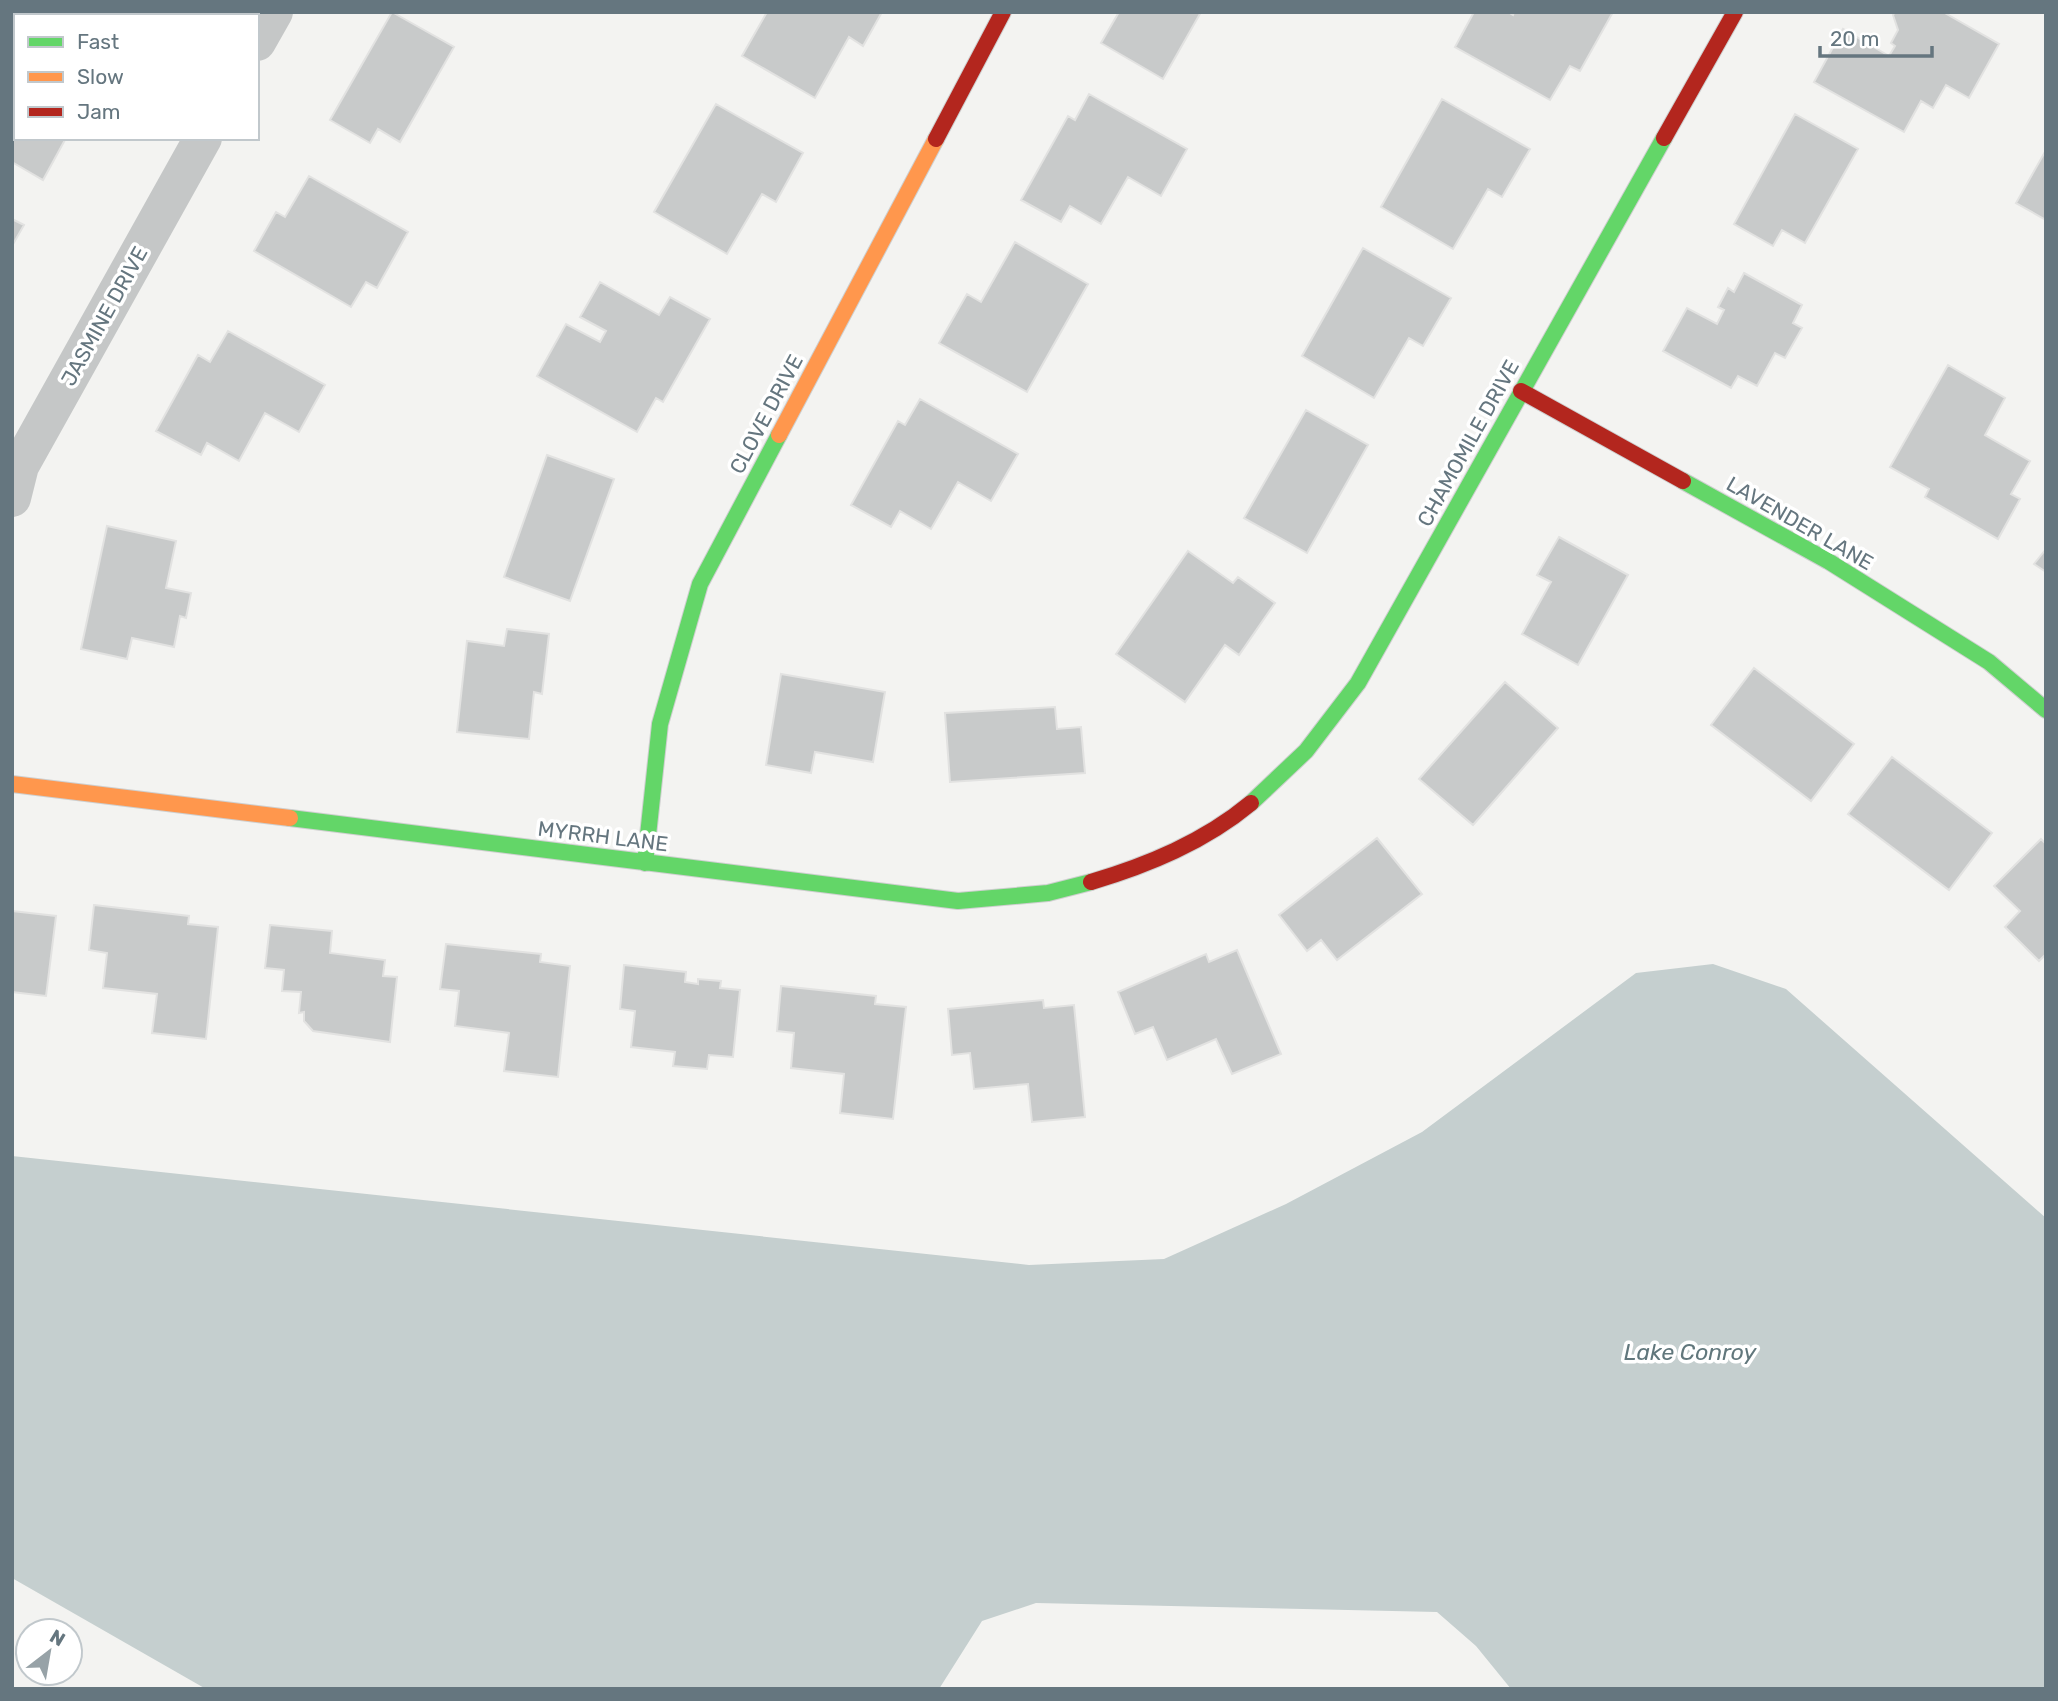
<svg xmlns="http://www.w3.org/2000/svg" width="2058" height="1701" viewBox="0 0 2058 1701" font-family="Rubik,sans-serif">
  <rect width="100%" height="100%" fill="#f3f3f1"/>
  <path fill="#c5cfcf" d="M 1713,964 L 1786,989 L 2046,1218 L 2046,1689 L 1511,1689 L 1476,1646 L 1437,1612 L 1036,1603 L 982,1621 L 939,1689 L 206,1689 L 12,1578 L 12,1156 L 1029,1265 L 1164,1259 L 1286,1204 L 1422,1132 L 1636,973 Z"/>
  <path fill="#c8caca" stroke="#e2e2e1" stroke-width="2" d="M 99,12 L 146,12 L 144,16 L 105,16 Z
    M 392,12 L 454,47 L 400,142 L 378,129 L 370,143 L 330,120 Z
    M 767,12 L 882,12 L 863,46 L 849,37 L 815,98 L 742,56 Z
    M 1119,12 L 1201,12 L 1163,79 L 1101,43 Z
    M 1474,12 L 1508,12 L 1513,15 L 1514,12 L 1613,12 L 1580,71 L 1570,66 L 1550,100 L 1455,47 Z
    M 1895,12 L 1943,12 L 1999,44 L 1969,98 L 1946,85 L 1933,108 L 1921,101 L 1904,132 L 1814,82 L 1843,29 L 1889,56 L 1895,46 L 1891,43 L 1898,30 L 1893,15 Z
    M 1089,94 L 1187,149 L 1161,196 L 1128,177 L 1101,224 L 1070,206 L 1061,222 L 1021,200 L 1068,116 L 1075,120 Z
    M 1442,99 L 1530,149 L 1502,197 L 1488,189 L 1453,249 L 1381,207 Z
    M 16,100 L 16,138 L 66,138 L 43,180 L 12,162 L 12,106 Z
    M 716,104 L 803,153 L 776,202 L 762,194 L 727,254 L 654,212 Z
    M 1795,114 L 1858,149 L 1805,243 L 1782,230 L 1773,246 L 1734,224 Z
    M 2046,150 L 2046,220 L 2016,203 Z
    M 309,176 L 408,232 L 377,288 L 366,282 L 351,307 L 254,251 L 276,212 L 285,217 Z
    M 12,219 L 24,225 L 12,246 Z
    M 1015,242 L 1088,284 L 1027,392 L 939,343 L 967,294 L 981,302 Z
    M 1363,248 L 1451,298 L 1423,346 L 1409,338 L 1374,398 L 1302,356 Z
    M 1744,273 L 1802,305 L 1793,323 L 1802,328 L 1785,358 L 1775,353 L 1757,386 L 1738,376 L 1731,388 L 1663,351 L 1687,308 L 1717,324 L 1724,310 L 1718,307 L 1728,288 L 1734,292 Z
    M 600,282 L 659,315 L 670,297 L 710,319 L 663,402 L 656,398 L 637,432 L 537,376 L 566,324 L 600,342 L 606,331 L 580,317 Z
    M 228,331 L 325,385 L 299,432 L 265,413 L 239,461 L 207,443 L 201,455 L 156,431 L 198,355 L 210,362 Z
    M 1948,365 L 2005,398 L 1985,435 L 2030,461 L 2011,494 L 2020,499 L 1998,539 L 1925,497 L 1929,489 L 1890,467 Z
    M 920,399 L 1018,454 L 991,501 L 958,482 L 931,529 L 900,511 L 891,527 L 851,505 L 898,421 L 905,425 Z
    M 1306,410 L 1368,445 L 1307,553 L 1244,518 Z
    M 547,455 L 614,479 L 570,601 L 504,577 Z
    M 107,526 L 176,541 L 166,588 L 191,593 L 186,618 L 180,616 L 174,647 L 132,638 L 127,659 L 81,649 Z
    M 1559,537 L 1628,575 L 1578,665 L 1522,634 L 1551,582 L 1537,575 Z
    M 2046,549 L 2046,572 L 2034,564 Z
    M 1188,551 L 1233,583 L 1238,577 L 1275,603 L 1239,655 L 1225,645 L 1185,702 L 1116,654 Z
    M 507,629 L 549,634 L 542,694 L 534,692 L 529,739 L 457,732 L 467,641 L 504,646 Z
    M 1754,668 L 1854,744 L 1811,801 L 1711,725 Z
    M 781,674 L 885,692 L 873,762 L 815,752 L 811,773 L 766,765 Z
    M 1505,682 L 1558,728 L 1473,825 L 1419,779 Z
    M 1055,707 L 1057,729 L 1081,727 L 1085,773 L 950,782 L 945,713 Z
    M 1892,757 L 1992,833 L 1949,890 L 1848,814 Z
    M 1377,838 L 1422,894 L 1337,960 L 1321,940 L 1307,951 L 1279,915 Z
    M 2041,839 L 2046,844 L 2046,954 L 2039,961 L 2005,927 L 2020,911 L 1994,886 Z
    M 94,905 L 189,916 L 188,924 L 218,927 L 206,1039 L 152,1033 L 157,994 L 103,988 L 107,953 L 89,950 Z
    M 12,911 L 56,916 L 46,996 L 12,992 Z
    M 270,925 L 332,931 L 330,953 L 385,960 L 383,976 L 397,977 L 390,1042 L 313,1031 L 304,1021 L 304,1012 L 299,1013 L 301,992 L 282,991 L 284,970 L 265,968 Z
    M 446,944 L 541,954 L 540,962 L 570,966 L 558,1077 L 504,1071 L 509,1033 L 455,1026 L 459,991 L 440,989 Z
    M 1237,950 L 1281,1054 L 1232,1074 L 1216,1039 L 1167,1060 L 1153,1027 L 1135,1034 L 1118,992 L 1206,954 L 1209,962 Z
    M 624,965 L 686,972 L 685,982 L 698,984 L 698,979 L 721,981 L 720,988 L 740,990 L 733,1057 L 709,1055 L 707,1069 L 673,1066 L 675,1052 L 631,1047 L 635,1011 L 620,1009 Z
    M 781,986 L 876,996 L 875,1004 L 906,1007 L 893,1119 L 840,1113 L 844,1074 L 791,1068 L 794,1033 L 777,1031 Z
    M 1043,1000 L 1044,1008 L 1074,1005 L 1085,1117 L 1032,1122 L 1028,1084 L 974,1089 L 970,1053 L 952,1055 L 948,1009 Z"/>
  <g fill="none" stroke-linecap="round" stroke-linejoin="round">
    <g stroke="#cecfcf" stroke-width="18">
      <path id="fast" d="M 1683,481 L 1828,561 L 1989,662 L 2046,710
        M 1251,803 L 1306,751 L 1358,683 L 1664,138
        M 290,818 L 958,901 L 1048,893 L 1091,882
        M 645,863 L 660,724 L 700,584 L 779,435"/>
    </g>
    <g stroke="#cecfcf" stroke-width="18">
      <path id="slow" d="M 779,435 L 936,139
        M 12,784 L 290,818"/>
    </g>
    <g stroke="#cecfcf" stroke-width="18">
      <path id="jam" d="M 1664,138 L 1735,12
        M 936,139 L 1003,12
        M 1521,391 L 1683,481
        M 1091,882 C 1148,865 1204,842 1251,803"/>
    </g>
    <path stroke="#c5c7c7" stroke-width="38" d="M 257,42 L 274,12
      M 12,498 L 20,466 L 203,138"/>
    <use href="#fast" stroke="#63d668" stroke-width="16"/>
    <use href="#slow" stroke="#ff974d" stroke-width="16"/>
    <use href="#jam" stroke="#b3261e" stroke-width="16"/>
  </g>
  <g text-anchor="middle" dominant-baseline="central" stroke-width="7" stroke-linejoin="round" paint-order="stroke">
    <g font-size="21" fill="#65767f" stroke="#fff">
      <text transform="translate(104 316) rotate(-61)">JASMINE DRIVE</text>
      <text transform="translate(766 414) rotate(-62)">CLOVE DRIVE</text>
      <text transform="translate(1468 443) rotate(-61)">CHAMOMILE DRIVE</text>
      <text transform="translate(1800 523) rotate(30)">LAVENDER LANE</text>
      <text transform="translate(603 836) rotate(7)">MYRRH LANE</text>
    </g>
    <g font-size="23" font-style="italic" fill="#61777c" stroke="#fff">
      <text x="1690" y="1352">Lake Conroy</text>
    </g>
  </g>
  <rect width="2058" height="1701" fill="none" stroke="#65767f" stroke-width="28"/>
  <rect x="14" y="14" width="245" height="126" fill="#ffffff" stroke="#c1c8cc" stroke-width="2"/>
  <rect x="28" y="37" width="35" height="10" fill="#63d668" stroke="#c1c8cc" stroke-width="2"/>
  <text x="77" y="49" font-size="21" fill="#65767f">Fast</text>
  <rect x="28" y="72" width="35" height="10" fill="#ff974d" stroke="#c1c8cc" stroke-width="2"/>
  <text x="77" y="84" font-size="21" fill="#65767f">Slow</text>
  <rect x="28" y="107" width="35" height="10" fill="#b3261e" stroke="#c1c8cc" stroke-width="2"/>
  <text x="77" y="119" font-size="21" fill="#65767f">Jam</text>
  <g transform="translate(49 1652) rotate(31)"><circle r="33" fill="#ffffff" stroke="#c1c8cc" stroke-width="2"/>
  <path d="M0-5L12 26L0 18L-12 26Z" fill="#97a2a7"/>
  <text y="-10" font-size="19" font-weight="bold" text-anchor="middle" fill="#65767f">N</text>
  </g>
  <path d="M1820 46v10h112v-10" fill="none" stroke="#65767f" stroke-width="3.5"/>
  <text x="1830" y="46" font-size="21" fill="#65767f" stroke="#ffffff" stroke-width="5" paint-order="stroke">20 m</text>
</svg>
